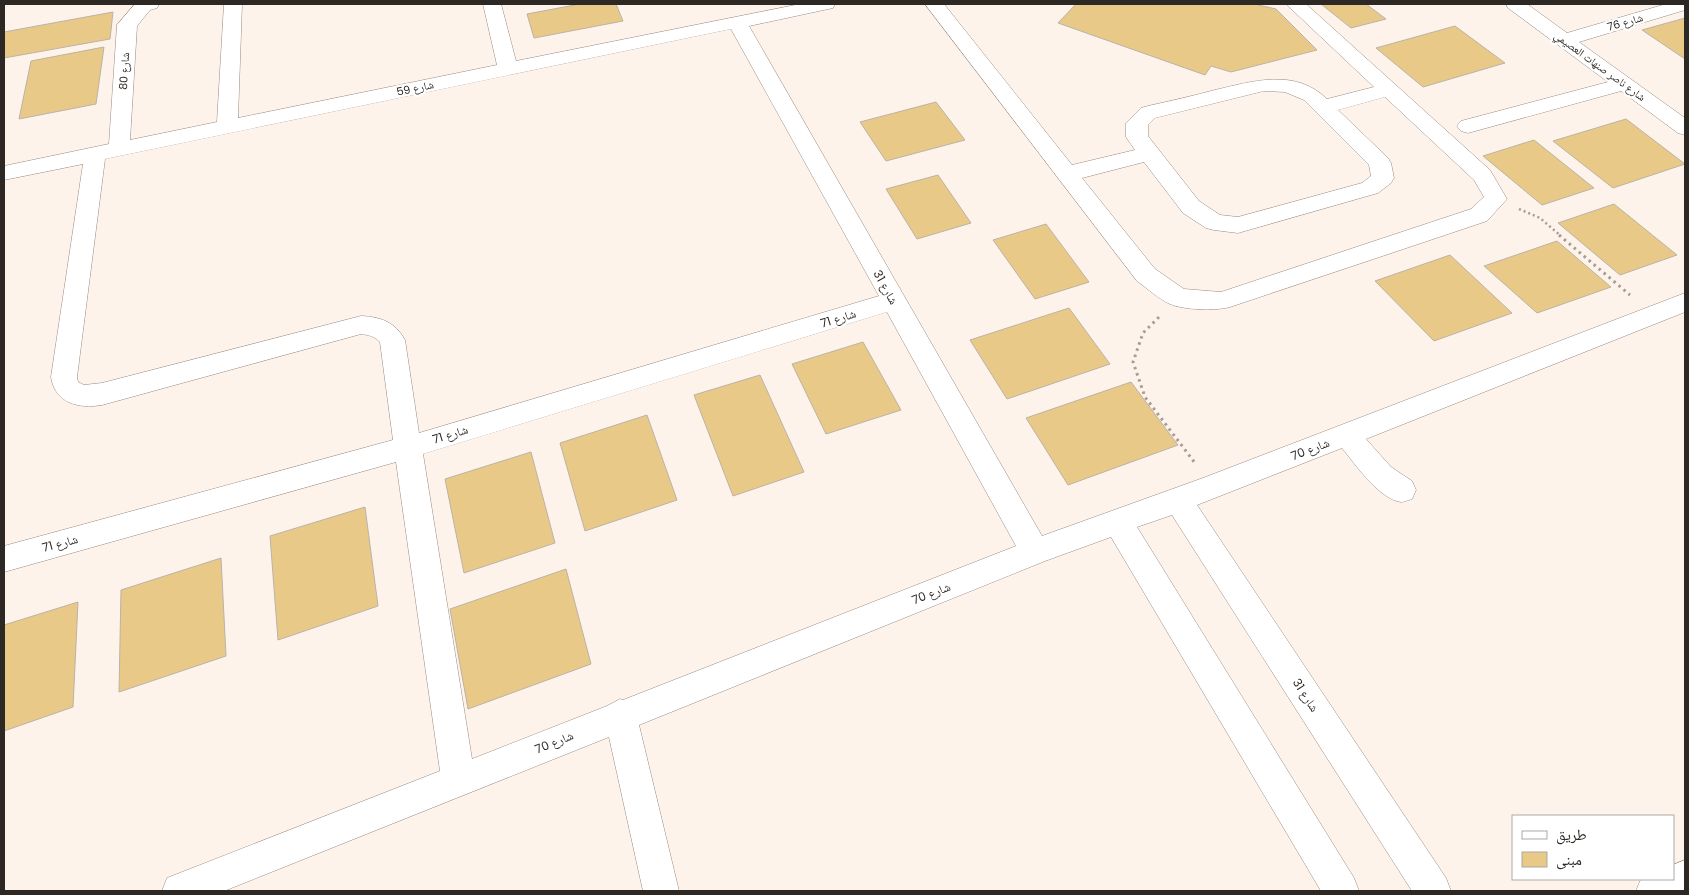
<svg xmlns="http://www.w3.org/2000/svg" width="1689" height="895" viewBox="0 0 1689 895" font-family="Poppins,'Noto Naskh Arabic',sans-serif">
  <rect width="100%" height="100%" fill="#fef3eb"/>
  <path fill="#e9c987" stroke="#bab3a7" d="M 580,4 L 616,4 L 623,21 L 534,38 L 527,14 Z
    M 1076,4 L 1254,4 L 1276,9 L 1317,50 L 1231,72 L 1211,66 L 1205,75 L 1058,23 Z
    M 1321,4 L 1366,4 L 1386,19 L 1351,28 Z
    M 113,12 L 110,39 L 4,58 L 4,32 Z
    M 1685,18 L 1685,59 L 1642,30 Z
    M 1455,26 L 1505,63 L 1423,87 L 1376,48 Z
    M 104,47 L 96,104 L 19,119 L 31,61 Z
    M 936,102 L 965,140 L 886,161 L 860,122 Z
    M 1626,119 L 1685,164 L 1613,188 L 1553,141 Z
    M 1534,140 L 1594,188 L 1542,205 L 1483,156 Z
    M 938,175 L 971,223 L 917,239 L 886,189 Z
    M 1614,204 L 1677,255 L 1620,275 L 1558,223 Z
    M 1046,224 L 1089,282 L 1035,299 L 993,240 Z
    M 1557,241 L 1611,287 L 1537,313 L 1484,266 Z
    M 1450,255 L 1512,313 L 1434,341 L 1375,281 Z
    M 1069,308 L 1110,364 L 1007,399 L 970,340 Z
    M 863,342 L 901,410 L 826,434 L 792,364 Z
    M 760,375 L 804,472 L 733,496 L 694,395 Z
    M 1131,382 L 1178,445 L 1068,485 L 1026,418 Z
    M 647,415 L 677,500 L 585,531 L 560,443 Z
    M 531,452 L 555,543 L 464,573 L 445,479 Z
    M 365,507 L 378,606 L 278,640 L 270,536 Z
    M 221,558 L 226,656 L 119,692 L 121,590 Z
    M 566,569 L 591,664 L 468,709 L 450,609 Z
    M 78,602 L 73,707 L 4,731 L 4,625 Z"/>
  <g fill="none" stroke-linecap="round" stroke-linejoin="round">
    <g stroke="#978a82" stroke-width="1">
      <path id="minor" d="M 135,4 L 159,4 L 157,8 L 150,10 L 137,26 L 130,140 L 217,122 L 224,4 L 242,4 L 238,118 L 497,65 L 483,4 L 501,4 L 516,61 L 800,4 L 835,4 L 833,8 L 749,26 L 1042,536 L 1203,478 L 1685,293 L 1685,312 L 1366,439 L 1391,467 L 1412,481 L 1416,490 L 1412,499 C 1408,500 1404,502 1401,502 C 1379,499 1355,464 1342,448 L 1197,505 L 1446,878 L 1451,891 L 1412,891 L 1172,515 L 1137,527 L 1354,878 L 1359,891 L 1321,891 L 1111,537 L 1045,561 L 639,725 L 679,891 L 643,891 L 609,737 L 224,891 L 162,891 L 167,878 L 440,771 L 396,462 L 4,572 L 4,546 L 393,440 L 380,342 C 374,336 369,335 361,334 L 102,405 C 78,409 55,403 51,377 L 83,164 L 4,180 L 4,166 L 109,144 L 117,25 ZM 731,29 L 879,296 L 419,433 L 405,340 C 395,322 381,317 361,316 L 102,383 L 84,385 L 78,382 L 77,377 L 105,159 ZM 887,312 L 1016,546 L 623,700 L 620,699 L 607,706 L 472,759 L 423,454 Z
        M 925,4 L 944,4 L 1072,165 L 1135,150 L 1126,137 L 1126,123 L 1141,108 L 1148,106 C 1170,101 1193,96 1215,90 C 1254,81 1295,68 1327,99 L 1374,87 L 1286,4 L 1306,4 L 1490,170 L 1507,199 L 1487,221 L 1230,307 C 1217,311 1183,310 1170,304 C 1159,299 1148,289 1137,281 ZM 1264,91 L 1285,92 L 1304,100 L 1369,165 L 1371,176 L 1362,183 L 1238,217 L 1220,215 L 1199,201 L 1148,136 L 1148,125 L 1155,118 ZM 1385,97 L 1474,180 L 1484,197 L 1471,209 L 1221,292 L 1184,289 L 1155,269 L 1082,178 L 1144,162 L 1183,213 L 1206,228 L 1214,230 L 1238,233 L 1378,193 L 1391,183 L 1394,178 L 1391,163 L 1388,158 L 1338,110 Z
        M 1506,4 L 1527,4 L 1567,33 L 1666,4 L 1685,4 L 1685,10 L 1579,42 L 1685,118 L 1685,135 L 1678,133 L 1621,91 L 1468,133 L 1461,131 L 1457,126 L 1461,121 L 1608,82 L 1508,8 Z
        M 1685,860 L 1685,891 L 1636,891 L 1641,879 L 1673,879 L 1673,865 Z"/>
    </g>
    <path stroke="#a59d96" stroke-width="2.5" stroke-dasharray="2 3" stroke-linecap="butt" d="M 1519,209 L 1540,218 L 1561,236"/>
    <path stroke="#a59d96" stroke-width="3" stroke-dasharray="2.5 4" stroke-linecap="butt" d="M 1559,235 L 1630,295
      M 1159,317 L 1143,333 L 1133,362 L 1145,397 L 1195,463"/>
    <use href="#minor" fill="#fff" fill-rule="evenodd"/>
  </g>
  <g text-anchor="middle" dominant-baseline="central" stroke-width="4.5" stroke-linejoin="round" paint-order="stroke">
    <g font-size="11" fill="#2d2824" stroke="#fff">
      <text transform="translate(1625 22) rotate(-16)">شارع 76</text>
      <text transform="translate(1600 66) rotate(36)">شارع ناصر صنهات العصيمي</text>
      <text transform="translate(124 71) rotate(-86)">شارع 80</text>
      <text transform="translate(415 88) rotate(-12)">شارع 59</text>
    </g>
    <g font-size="12" fill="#2d2824" stroke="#fff">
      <text transform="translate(886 287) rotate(61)">شارع 31</text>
      <text transform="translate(838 318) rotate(-17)">شارع 71</text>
      <text transform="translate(450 434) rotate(-17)">شارع 71</text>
      <text transform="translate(1310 449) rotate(-21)">شارع 70</text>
      <text transform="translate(60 543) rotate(-15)">شارع 71</text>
      <text transform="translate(931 593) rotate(-21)">شارع 70</text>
      <text transform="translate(1306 695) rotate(57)">شارع 31</text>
      <text transform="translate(554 742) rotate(-22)">شارع 70</text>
    </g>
  </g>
  <rect width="1689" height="895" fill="none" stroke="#2d2824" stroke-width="10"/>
  <rect x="1512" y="815" width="162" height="65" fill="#ffffff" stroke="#aba9a7"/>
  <rect x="1522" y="831" width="25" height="8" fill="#ffffff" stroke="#aba9a7"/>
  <text x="1556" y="840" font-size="15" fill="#2d2824">طريق</text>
  <rect x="1522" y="852" width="25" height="15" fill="#e9c987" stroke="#aba9a7"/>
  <text x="1556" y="865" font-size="15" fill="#2d2824">مبنى</text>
</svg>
